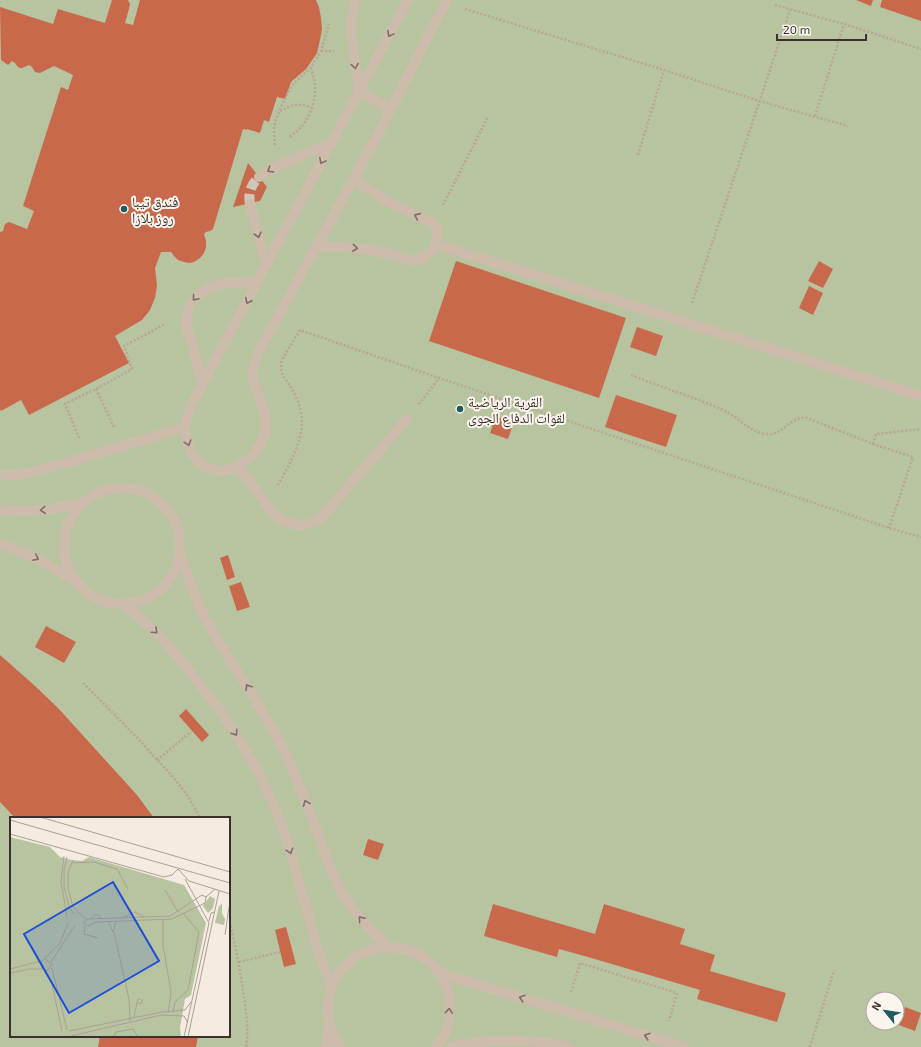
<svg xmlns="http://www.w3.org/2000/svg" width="921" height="1047" viewBox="0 0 921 1047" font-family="'Exo 2','Noto Naskh Arabic',sans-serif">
  <rect width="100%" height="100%" fill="#f4ebe1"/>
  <path fill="#b8c4a0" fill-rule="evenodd" d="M 0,0 L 921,0 L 921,1047 L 0,1047 ZM 11,818 L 229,818 L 229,1036 L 11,1036 ZM 873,999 L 897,999 L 897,1023 L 873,1023 Z"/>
  <path fill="#c8694b" d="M 112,0 L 128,0 L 130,4 L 129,9 L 125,23 L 133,25 L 140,0 L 316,0 L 319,7 L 321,18 L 322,29 L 320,40 L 317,53 L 306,69 L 291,82 L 285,99 L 277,97 L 269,122 L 264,120 L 260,133 L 247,129 L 247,130 L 243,129 L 213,229 L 210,231 L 206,232 L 204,234 L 206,241 L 206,247 L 204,253 L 200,258 L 194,262 L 189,263 L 184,262 L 178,260 L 174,256 L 171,252 L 161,252 L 155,268 L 157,286 L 155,298 L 150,310 L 142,320 L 115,336 L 129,363 L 29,415 L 21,400 L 1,411 L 0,409 L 0,232 L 3,231 L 5,224 L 9,222 L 27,229 L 34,211 L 23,206 L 61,87 L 68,90 L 73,75 L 54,66 L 40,73 L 35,72 L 32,67 L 29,65 L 22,68 L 20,68 L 18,67 L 15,63 L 12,61 L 8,65 L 1,60 L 0,7 L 53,24 L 58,9 L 105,23 Z
    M 856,0 L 873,0 L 871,6 Z
    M 882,0 L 921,0 L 921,21 L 880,7 Z
    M 248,163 L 267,187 L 260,201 L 233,207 Z
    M 456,261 L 626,318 L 599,398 L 429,341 Z
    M 819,261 L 833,269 L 823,288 L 808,281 Z
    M 809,286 L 823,293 L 813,315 L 799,308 Z
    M 637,327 L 663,336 L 656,356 L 630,347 Z
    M 616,395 L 677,415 L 666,447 L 605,427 Z
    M 496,416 L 514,422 L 508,439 L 490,433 Z
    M 228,555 L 235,577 L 227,580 L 220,558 Z
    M 241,582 L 250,607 L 237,611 L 229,586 Z
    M 46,626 L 76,642 L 64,663 L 35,647 Z
    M 0,655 L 34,685 L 58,708 L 137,795 L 154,818 L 15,818 L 0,802 Z
    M 186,709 L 209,735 L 202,742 L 179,716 Z
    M 368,839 L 384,844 L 378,860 L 363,855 Z
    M 493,904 L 595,934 L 604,904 L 685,929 L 680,944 L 715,955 L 710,971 L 786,993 L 777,1022 L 697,999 L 700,990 L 588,957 L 559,949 L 557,957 L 484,936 Z
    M 286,927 L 296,964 L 284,967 L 275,930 Z
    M 905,1007 L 921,1013 L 915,1031 L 899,1025 Z
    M 100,1036 L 198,1036 L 196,1047 L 98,1047 Z"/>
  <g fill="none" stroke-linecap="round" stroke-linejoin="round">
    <path stroke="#cfc6bd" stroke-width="10" stroke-dasharray="10 5" stroke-linecap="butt" d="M 250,204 C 248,192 251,185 259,177"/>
    <path stroke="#b9a596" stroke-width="2.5" stroke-dasharray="2 2" stroke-linecap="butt" d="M 775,5 L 844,24 L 921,49
      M 465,9 L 664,70 L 759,101 L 848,126
      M 321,51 L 334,51
      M 280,111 C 292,105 299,102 312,108
      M 815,116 L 844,24
      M 290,137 C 293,134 296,132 299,129 C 310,119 316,100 315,85 C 314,79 312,73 311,67
      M 275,145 L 274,134 L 274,126 L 279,111 L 292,85 L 311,67 L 321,51 L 329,24
      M 638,155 L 664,70
      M 443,205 L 488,117
      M 692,303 L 790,10
      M 631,375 C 651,383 671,390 691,397 C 704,402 718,407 730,414 C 742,421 753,434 767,434 C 785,435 789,416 807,418 L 873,444 L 913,457 L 889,528
      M 96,389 L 114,427
      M 419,404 L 439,378
      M 79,438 L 65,404 L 96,389 L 132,369 L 124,346 L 165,324
      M 873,444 L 876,434 L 921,429
      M 278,485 C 288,467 300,446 302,425 C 303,412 297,397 290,386 C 288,382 284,378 282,373 C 280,368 281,363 283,358 L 300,330 L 439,378 L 889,528 L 921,537
      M 83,683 C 106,706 128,728 150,752 C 169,772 188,792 200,818
      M 157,760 L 192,731
      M 229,918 C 234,942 240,966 243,991 C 246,1009 249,1029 246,1047
      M 239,962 L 280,952
      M 571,992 L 580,963 L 677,993 L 669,1021
      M 810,1047 L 834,970"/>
    <path stroke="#cdbbac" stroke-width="10" d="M 355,0 L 351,18 L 351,33 L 359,92 L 391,109
      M 408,0 L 192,404 C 189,411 186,419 185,427 C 185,441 194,463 207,468 C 228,477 254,460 262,441 C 274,413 255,400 253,376 C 252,368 255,362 257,355 L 376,138 L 447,0
      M 259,177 L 277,166 L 332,143
      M 250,204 L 266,266
      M 435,244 L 921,396
      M 316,247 C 340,246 363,248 386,253 C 396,255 406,262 416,260 C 426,259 432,253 435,243 C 438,234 440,231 434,224 L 389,202 L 371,191 L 354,178
      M 202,386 C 200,373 197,361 194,349 C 191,340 187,332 186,322 C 186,312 189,304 196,297 C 212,281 236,282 257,282
      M 238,466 L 275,516 L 285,522 L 296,525 L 308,524 L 319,520 L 327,511 L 407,419
      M 0,474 L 15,475 L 28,473 L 87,457 L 185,427
      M64 546a58 58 0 1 1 116 0a58 58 0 1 1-116 0Z
      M 0,510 L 25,511 L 53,509 L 81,503
      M 0,544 C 27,552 50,565 73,580
      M 180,554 C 187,574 195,597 204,616 C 227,659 257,698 279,741 C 291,763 300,787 309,810 C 322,843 330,876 350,905 C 361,921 375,934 389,946
      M 126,605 L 159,635 L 187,668 L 218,708 L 237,736 L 259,773 L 278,815 L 292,856 L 315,941 L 331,987
      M 438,971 L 449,976 L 684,1047
      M 327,1047 L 329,1026
      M 341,1047 C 329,1033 326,1013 329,996 C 336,965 365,943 397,948 C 400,948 405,948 409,950 C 435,959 450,983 450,1011 C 450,1017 448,1026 446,1032 C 444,1037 439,1042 436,1047
      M 451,1047 C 490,1038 531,1039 570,1047"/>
  </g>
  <defs><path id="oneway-chevron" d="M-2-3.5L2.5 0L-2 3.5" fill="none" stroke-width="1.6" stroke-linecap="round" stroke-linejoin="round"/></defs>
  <g stroke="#7d6f65">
    <use href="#oneway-chevron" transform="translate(390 34) rotate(118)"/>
    <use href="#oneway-chevron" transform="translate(355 66) rotate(81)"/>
    <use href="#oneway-chevron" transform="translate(322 161) rotate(118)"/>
    <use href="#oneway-chevron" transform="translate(270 170) rotate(148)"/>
    <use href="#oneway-chevron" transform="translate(417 216) rotate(-156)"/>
    <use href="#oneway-chevron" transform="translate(258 235) rotate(75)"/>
    <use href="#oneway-chevron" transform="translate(355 248) rotate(6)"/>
    <use href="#oneway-chevron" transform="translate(195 298) rotate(131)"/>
    <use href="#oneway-chevron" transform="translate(248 301) rotate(117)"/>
    <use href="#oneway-chevron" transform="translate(188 443) rotate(73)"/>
    <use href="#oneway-chevron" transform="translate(43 510) rotate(175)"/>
    <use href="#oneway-chevron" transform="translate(36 558) rotate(27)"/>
    <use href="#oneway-chevron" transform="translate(155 631) rotate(43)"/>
    <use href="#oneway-chevron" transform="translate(248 687) rotate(-122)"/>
    <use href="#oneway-chevron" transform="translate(235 733) rotate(57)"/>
    <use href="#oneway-chevron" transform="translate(306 803) rotate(-112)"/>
    <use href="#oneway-chevron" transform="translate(290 851) rotate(72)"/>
    <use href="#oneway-chevron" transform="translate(361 919) rotate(-130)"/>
    <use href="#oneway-chevron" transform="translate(522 998) rotate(-163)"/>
    <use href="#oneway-chevron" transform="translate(449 1011) rotate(-87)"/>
    <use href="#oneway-chevron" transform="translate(647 1036) rotate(-163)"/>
  </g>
  <g fill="#1f5a5e" stroke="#fbf5ee" stroke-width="1.5">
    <circle cx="124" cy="209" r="4"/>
    <circle cx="460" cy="409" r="4"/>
  </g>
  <g text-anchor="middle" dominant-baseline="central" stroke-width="4" stroke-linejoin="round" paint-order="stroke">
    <g font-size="14" fill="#3b302b" stroke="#fbf5ee" text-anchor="start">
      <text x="132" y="201">فندق تيبا<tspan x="132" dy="16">روز بلازا</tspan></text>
      <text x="468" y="401">القرية الرياضية<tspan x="468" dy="16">لقوات الدفاع الجوى</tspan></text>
    </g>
  </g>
  <g transform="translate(10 817)">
    <rect width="220" height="220" fill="#f4ebe1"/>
    <path d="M 0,20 L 40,30 L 50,40 L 62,43 L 72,44 L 79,40 L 174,68 L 196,106 L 181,178 L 175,182 L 170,211 L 171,220 L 0,220 ZM 200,79 L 205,82 L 203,91 L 198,96 L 193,89 ZM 212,87 L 212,96 L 215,102 L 214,108 L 205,106 L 209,89 Z" fill="#b8c4a0"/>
    <path fill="none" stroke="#aaa098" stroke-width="1" d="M 30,0 L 220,55M 0,3 L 220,66M 0,17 L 154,60 L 162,58 L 168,52 L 179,64 L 220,77M 54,39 L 51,64 L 57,100M 57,40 L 54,53 L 54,69 L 59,90 L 64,97M 63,43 L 58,55 L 58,71 L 63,90 L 76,102M 61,46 L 84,45 L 107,52 L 118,72M 155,73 L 168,95M 192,78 L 196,80 L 195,86 L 162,102 L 86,105 L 78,109 L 73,106 L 78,102 L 160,99 ZM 196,80 L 205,72M 114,100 L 125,95 L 134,100M 80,102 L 86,97 L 92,101M 153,102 L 153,128 L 161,175 L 158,196M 98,104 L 103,115 L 106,104M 199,104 L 201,96 L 205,95M 75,109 L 74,117 L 88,121M 104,115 L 119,182 L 120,204M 215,118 L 219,90M 35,142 L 42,147 L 37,154 L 32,152 L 31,145 L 50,126 L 58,106M 41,145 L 65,108M 42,151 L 57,213M 0,152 L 31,144M 35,154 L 42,167 L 52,214M 0,156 L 20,152 L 32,152M 130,182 L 127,183 L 129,187 L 132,186 L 132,182M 163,195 L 165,185 L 178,173 L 189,115 L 173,96M 124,200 L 127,185M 59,214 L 152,195 L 175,193 L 181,185M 61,219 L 151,198 L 174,199 L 178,206M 103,220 L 106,215 L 123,212 L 128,220M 174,220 L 199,106 L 175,62M 178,220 L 209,74"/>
    <path fill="#1d4ed8" fill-opacity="0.15" stroke="#1d4ed8" stroke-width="2" d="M 103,65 L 149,144 L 59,196 L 14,117 Z"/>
    <rect width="220" height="220" fill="none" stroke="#3b302b" stroke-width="2"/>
  </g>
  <g transform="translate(885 1011) rotate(300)"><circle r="19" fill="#fbf5ee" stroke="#aea6a0"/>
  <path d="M0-3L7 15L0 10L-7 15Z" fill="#1f5a5e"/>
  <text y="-6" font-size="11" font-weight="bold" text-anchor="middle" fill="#3b302b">N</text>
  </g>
  <path d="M777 34v6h89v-6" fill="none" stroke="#3b302b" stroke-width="2"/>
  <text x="783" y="34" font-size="12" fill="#3b302b" stroke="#fbf5ee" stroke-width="3" paint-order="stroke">20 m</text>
</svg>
